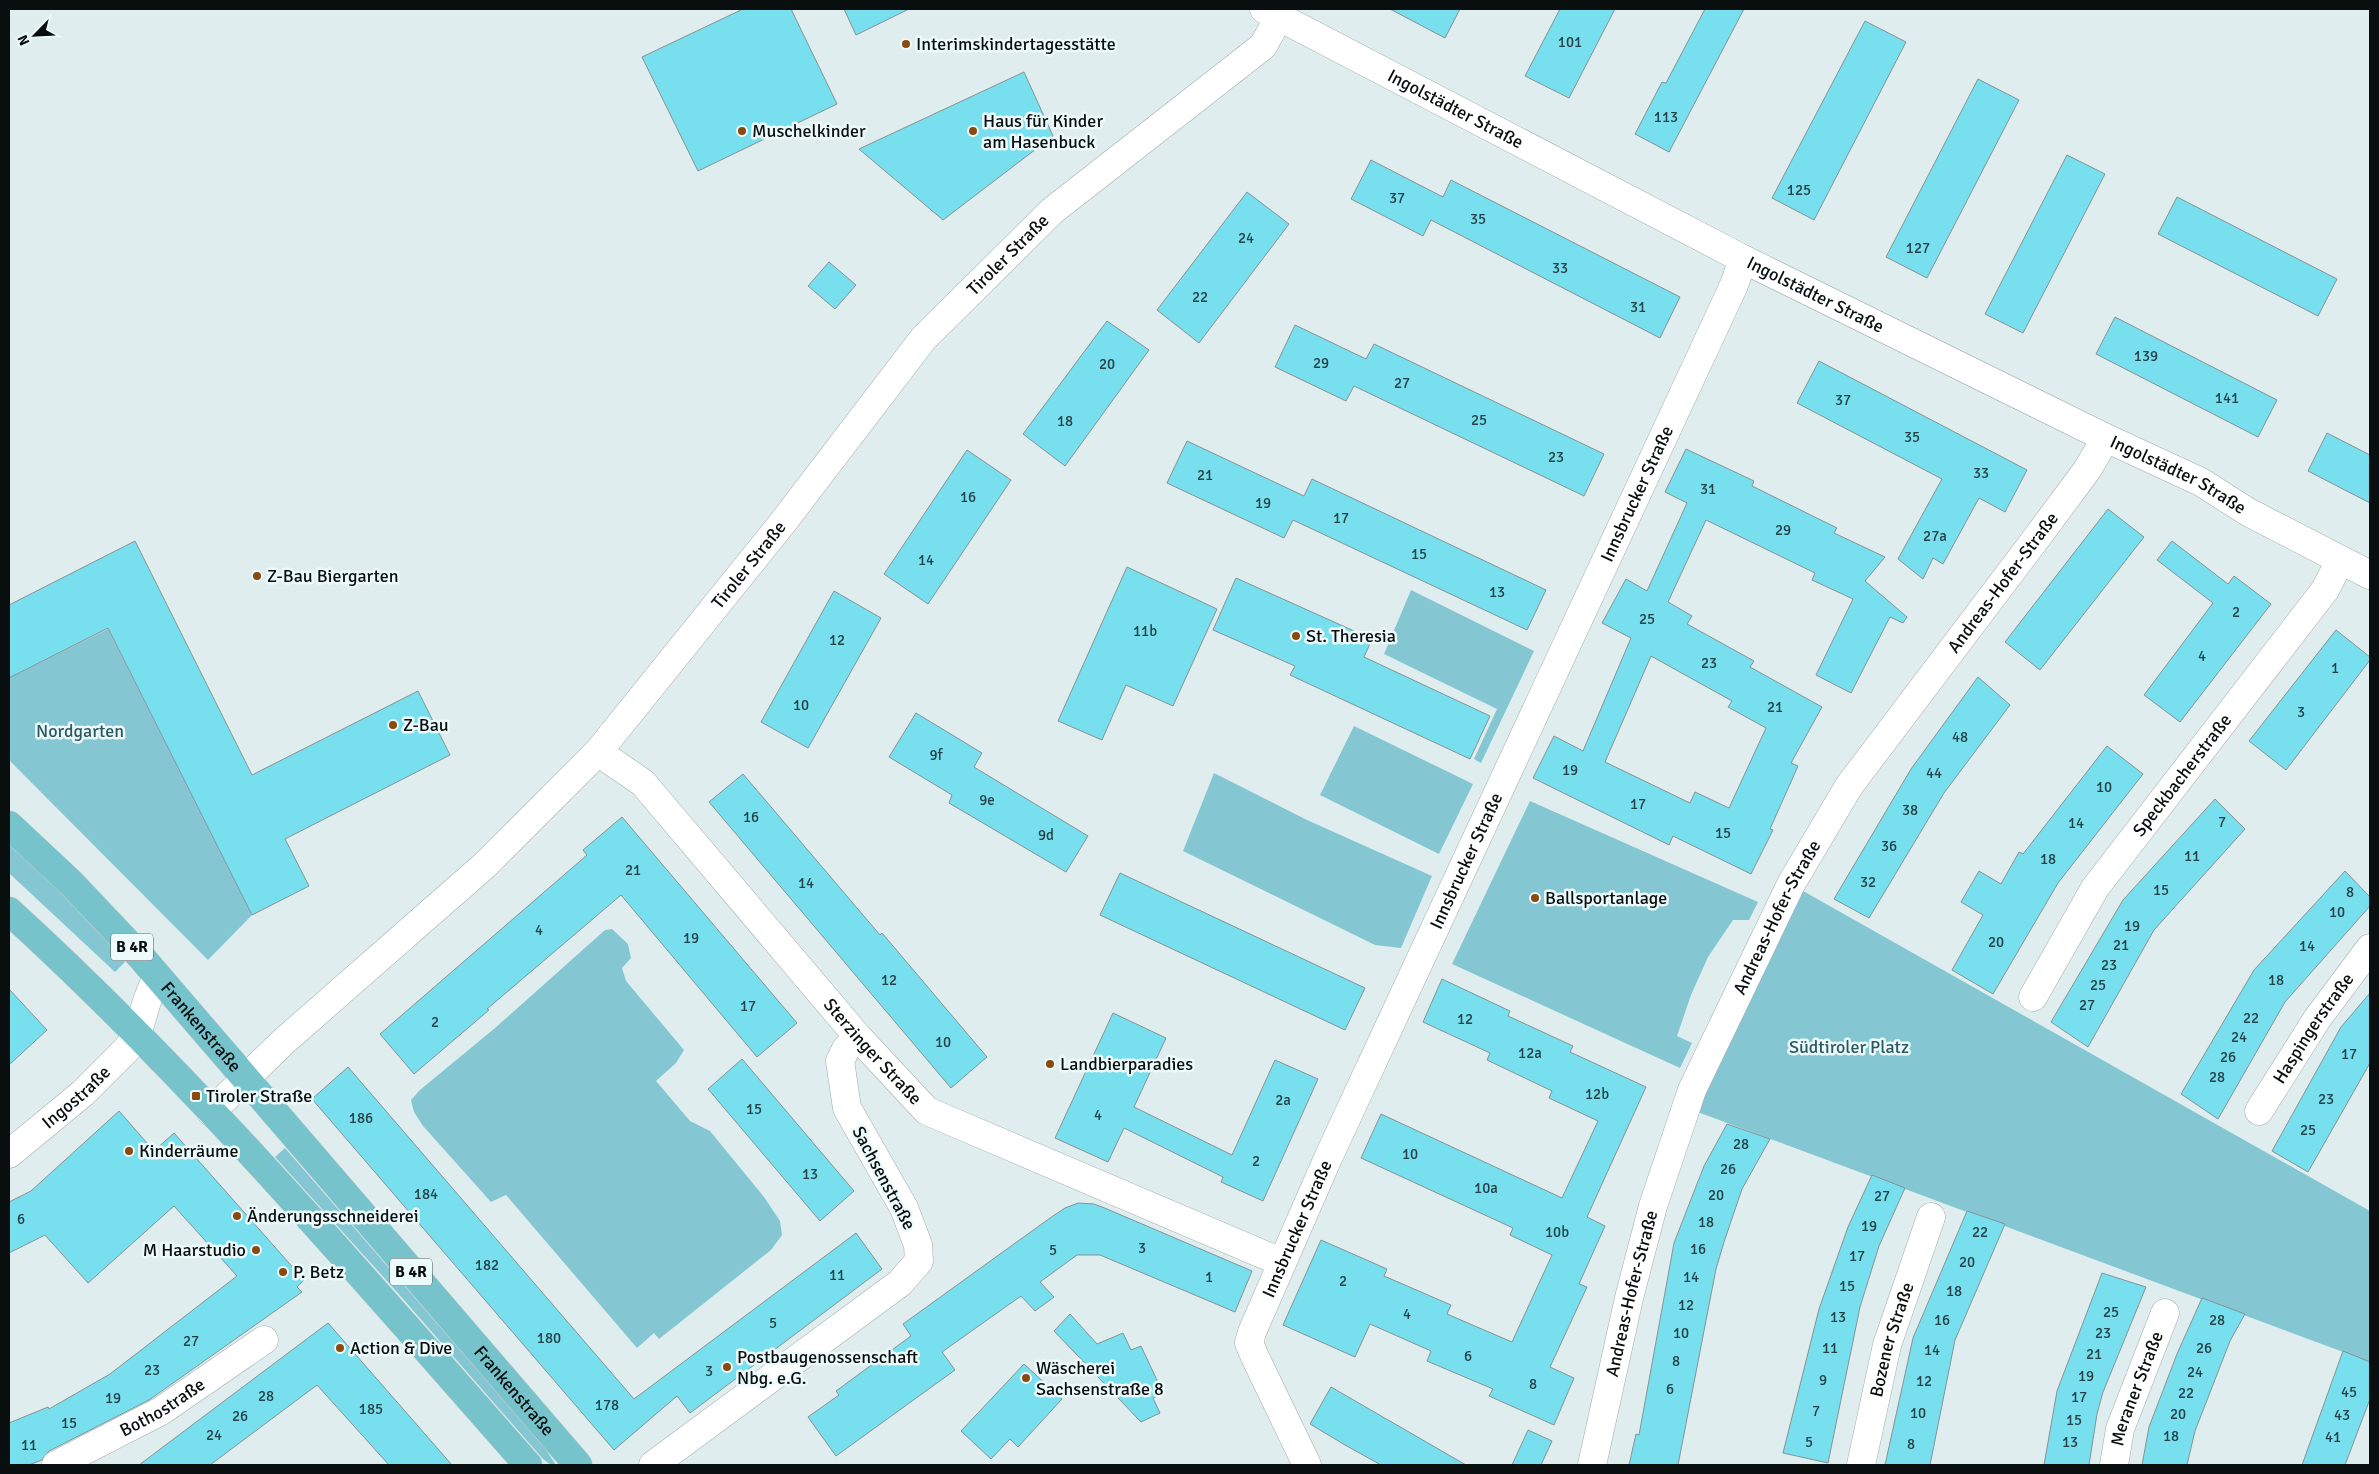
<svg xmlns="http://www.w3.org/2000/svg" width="2379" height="1474" viewBox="0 0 2379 1474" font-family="Signika,sans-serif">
  <rect width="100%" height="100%" fill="#dfedef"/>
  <path fill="#84c7d2" d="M 1411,590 L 1534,651 L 1481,763 L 1474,759 L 1497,709 L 1384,654 Z
    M 108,629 L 252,915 L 208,960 L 9,760 L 9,678 Z
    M 1354,726 L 1473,784 L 1439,854 L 1320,795 Z
    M 1214,773 L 1307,820 L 1432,876 L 1401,948 L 1375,945 L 1183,851 Z
    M 1530,801 L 1758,902 L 1749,920 L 1733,920 L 1708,957 L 1691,995 L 1677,1036 L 1692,1043 L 1680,1068 L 1452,964 Z
    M 9,843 L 64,894 L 119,953 L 125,962 L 115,972 L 9,873 Z
    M 1796,887 L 2370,1211 L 2370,1362 L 1695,1111 Z
    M 612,929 L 628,944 L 631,958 L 622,968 L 626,981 L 684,1050 L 676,1063 L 656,1081 L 690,1121 L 710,1131 L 764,1197 L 780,1221 L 782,1235 L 771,1250 L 659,1339 L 654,1333 L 637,1348 L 506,1195 L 491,1202 L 423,1126 L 414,1112 L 411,1100 L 420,1090 L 495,1028 L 605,930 Z
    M 285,1148 L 545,1448 L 556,1465 L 551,1465 L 543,1459 L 396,1291 L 275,1157 Z"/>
  <path fill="#77dfee" stroke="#869395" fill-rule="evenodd" d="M 743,9 L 791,9 L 837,104 L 698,171 L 642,57 Z
    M 844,9 L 909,9 L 856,35 Z
    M 1390,9 L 1460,9 L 1445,38 Z
    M 1560,9 L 1615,9 L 1569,98 L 1525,76 Z
    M 1705,9 L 1744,9 L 1669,152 L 1635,134 L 1662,82 L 1666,83 Z
    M 1865,21 L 1906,42 L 1814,220 L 1772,198 Z
    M 1024,72 L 1053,136 L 943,220 L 859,149 Z
    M 1978,79 L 2019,100 L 1927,278 L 1886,257 Z
    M 2067,155 L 2105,174 L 2023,333 L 1985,314 Z
    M 1371,160 L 1443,197 L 1451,180 L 1680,297 L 1660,338 L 1431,220 L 1423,236 L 1351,199 Z
    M 1247,192 L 1289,224 L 1199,343 L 1157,310 Z
    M 2177,197 L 2337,279 L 2318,316 L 2158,234 Z
    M 829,262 L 856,285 L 835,309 L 808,286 Z
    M 2115,317 L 2277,400 L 2258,437 L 2096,354 Z
    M 1107,321 L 1149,350 L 1065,466 L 1023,434 Z
    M 1295,325 L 1366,359 L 1374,344 L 1604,454 L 1584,496 L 1354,386 L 1346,401 L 1275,367 Z
    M 1819,361 L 2027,470 L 2005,512 L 1979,498 L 1943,564 L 1933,558 L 1923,579 L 1898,559 L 1942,479 L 1797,403 Z
    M 2327,433 L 2370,455 L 2370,503 L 2308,471 Z
    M 1187,441 L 1304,496 L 1312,479 L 1546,590 L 1527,630 L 1293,520 L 1284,538 L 1167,483 Z
    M 1686,449 L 1754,481 L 1752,486 L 1837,528 L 1834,533 L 1885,557 L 1865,581 L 1907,617 L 1903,623 L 1890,617 L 1851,693 L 1816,675 L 1853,599 L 1812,580 L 1815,573 L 1706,520 L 1668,602 L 1692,616 L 1687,624 L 1754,661 L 1750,667 L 1822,707 L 1791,763 L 1798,766 L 1770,829 L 1773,830 L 1751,874 L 1673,836 L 1669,845 L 1533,778 L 1554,736 L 1583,751 L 1631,638 L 1602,623 L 1626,579 L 1647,591 L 1687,503 L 1665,492 ZM 1651,656 L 1732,701 L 1728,707 L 1766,728 L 1729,808 L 1695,792 L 1690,803 L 1605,762 Z
    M 967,450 L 1011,480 L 928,604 L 884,574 Z
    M 2108,509 L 2144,537 L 2040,670 L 2005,642 Z
    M 135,541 L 252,775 L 418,691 L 450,755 L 285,839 L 309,886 L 252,915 L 108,628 L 9,678 L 9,605 Z
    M 2172,541 L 2228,584 L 2234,576 L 2271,604 L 2180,722 L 2144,695 L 2213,603 L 2157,560 Z
    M 1127,567 L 1217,609 L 1173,706 L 1126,685 L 1102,740 L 1058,721 Z
    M 1236,578 L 1372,639 L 1364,657 L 1490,716 L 1470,759 L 1290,675 L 1295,666 L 1213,630 Z
    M 834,591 L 881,618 L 808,748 L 761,722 Z
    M 2336,630 L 2370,657 L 2370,660 L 2286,770 L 2249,741 Z
    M 1978,677 L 2010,705 L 1944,793 L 1869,918 L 1834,899 L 1911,769 Z
    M 916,713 L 982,753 L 974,767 L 1088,836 L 1066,872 L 949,803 L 952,795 L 889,757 Z
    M 2107,746 L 2143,774 L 2058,883 L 1993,994 L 1952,970 L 1983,915 L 1961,902 L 1979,871 L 2001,884 L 2019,852 L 2023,854 Z
    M 743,774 L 880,935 L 882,933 L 987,1057 L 951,1088 L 709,802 Z
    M 2215,799 L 2245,829 L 2154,930 L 2088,1047 L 2051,1022 L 2123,900 Z
    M 622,817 L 797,1023 L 757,1057 L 621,895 L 487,1009 L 489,1010 L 414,1074 L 380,1034 L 587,855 L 583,850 Z
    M 2345,871 L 2370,897 L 2370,906 L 2285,1002 L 2218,1119 L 2181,1094 L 2254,970 Z
    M 1120,873 L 1365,988 L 1345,1030 L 1100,915 Z
    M 1442,979 L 1510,1011 L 1508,1016 L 1573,1046 L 1570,1052 L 1646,1087 L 1587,1217 L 1605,1226 L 1579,1284 L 1587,1287 L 1550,1367 L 1574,1378 L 1554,1425 L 1489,1396 L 1493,1389 L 1427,1361 L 1431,1351 L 1370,1324 L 1355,1357 L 1283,1325 L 1321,1240 L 1387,1269 L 1384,1276 L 1451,1305 L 1447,1314 L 1512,1342 L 1552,1255 L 1510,1235 L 1513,1228 L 1361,1158 L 1381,1114 L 1562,1198 L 1598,1121 L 1549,1098 L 1552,1091 L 1487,1060 L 1490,1053 L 1423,1022 Z
    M 9,989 L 47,1030 L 9,1065 Z
    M 2370,993 L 2370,1063 L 2308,1172 L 2272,1151 L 2341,1027 Z
    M 1113,1013 L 1166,1038 L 1134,1107 L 1232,1155 L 1275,1060 L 1318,1079 L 1263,1201 L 1221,1182 L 1223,1177 L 1124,1128 L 1108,1162 L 1055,1138 Z
    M 742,1059 L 854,1191 L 820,1221 L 708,1089 Z
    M 348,1067 L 634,1399 L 856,1233 L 882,1269 L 690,1413 L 677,1396 L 614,1450 L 312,1099 Z
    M 119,1111 L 154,1151 L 174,1133 L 304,1280 L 297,1287 L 302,1292 L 149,1400 L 49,1451 L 42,1460 L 29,1465 L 9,1465 L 9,1423 L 48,1407 L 49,1409 L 110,1374 L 237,1276 L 174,1206 L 88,1283 L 45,1235 L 9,1253 L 9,1202 L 31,1191 Z
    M 1727,1124 L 1770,1139 L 1742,1189 L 1724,1242 L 1716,1269 L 1678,1465 L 1629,1465 L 1636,1434 L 1639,1435 L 1674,1243 L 1704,1166 Z
    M 1872,1175 L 1905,1188 L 1879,1246 L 1860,1307 L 1828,1463 L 1783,1453 L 1819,1309 L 1848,1227 Z
    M 1078,1203 L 1094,1204 L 1107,1209 L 1252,1271 L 1235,1312 L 1100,1255 L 1077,1255 L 1040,1282 L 1054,1297 L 1035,1311 L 1021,1296 L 942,1352 L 955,1370 L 836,1456 L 808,1417 L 839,1395 L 836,1391 L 911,1336 L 903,1324 L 1050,1218 L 1065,1208 Z
    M 1967,1211 L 2005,1224 L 1955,1340 L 1930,1465 L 1885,1465 L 1913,1338 Z
    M 2102,1273 L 2146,1287 L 2103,1392 L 2097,1414 L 2089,1465 L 2044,1465 L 2057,1391 Z
    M 2202,1298 L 2245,1314 L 2230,1341 L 2195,1431 L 2187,1465 L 2142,1465 L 2149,1427 L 2177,1354 Z
    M 1070,1314 L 1097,1344 L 1123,1333 L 1131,1350 L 1141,1346 L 1163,1393 L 1153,1398 L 1160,1413 L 1141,1422 L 1054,1331 Z
    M 328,1323 L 452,1465 L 389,1465 L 317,1385 L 210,1465 L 139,1465 Z
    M 2343,1351 L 2370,1362 L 2370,1399 L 2345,1465 L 2302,1465 Z
    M 1024,1364 L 1062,1399 L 1018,1447 L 1010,1439 L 991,1459 L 961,1431 Z
    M 1331,1387 L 1466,1465 L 1381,1465 L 1345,1445 L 1310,1424 Z
    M 1528,1430 L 1552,1441 L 1541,1465 L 1512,1465 Z"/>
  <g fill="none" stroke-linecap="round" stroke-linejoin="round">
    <g stroke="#a0adaf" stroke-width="29">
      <g id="minor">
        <path id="s1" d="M 1264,9 L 1743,259 L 2106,438 L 2201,482 L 2248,512 L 2370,575"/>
        <path id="s2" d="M 598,752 L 643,783 L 858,1037 L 927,1111 L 1281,1262"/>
        <path id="s3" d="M 2033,997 L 2095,888 L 2325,590 L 2340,561"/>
        <path id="s4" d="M 2259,1111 L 2317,1019 L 2370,948"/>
        <path id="s5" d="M 211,1112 L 283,1042 L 485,865 L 598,752 L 784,521 L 923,339 L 1052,211 L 1263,46 L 1279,17"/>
        <path id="s6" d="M 9,1154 L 83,1093 L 127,1049 L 137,1035 L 147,1001 L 157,976"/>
        <path id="s7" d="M 56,1465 L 161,1411 L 264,1340"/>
        <path d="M 653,1465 L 900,1283 L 919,1261 L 918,1245 L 904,1208 L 847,1108 L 840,1061 L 846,1049 L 858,1037"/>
        <path id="s8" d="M 1307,1465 L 1255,1357 L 1249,1343 L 1252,1332 L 1328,1158 L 1734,285 L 1743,259"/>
        <path id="s9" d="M 1592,1465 L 1629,1298 L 1653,1206 L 1692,1090 L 1791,884 L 1849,786 L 2038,536 L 2087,470 L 2106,438"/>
        <path id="s10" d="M 1861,1465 L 1887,1345 L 1931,1217"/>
        <path id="s11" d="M 2114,1465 L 2120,1429 L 2165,1313"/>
      </g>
    </g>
    <g stroke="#c9caca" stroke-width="29">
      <g id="major">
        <path id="s12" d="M 9,825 L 71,883 L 142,958 L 578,1465"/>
        <path d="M 9,911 C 196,1081 361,1276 528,1465"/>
      </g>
    </g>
    <use href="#minor" stroke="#fff" stroke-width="28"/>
    <use href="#major" stroke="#76c3cc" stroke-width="28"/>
  </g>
  <g fill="#884a0d" stroke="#ecfafc" stroke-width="2">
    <circle cx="906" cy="44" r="5"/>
    <circle cx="742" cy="131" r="5"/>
    <circle cx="973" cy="131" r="5"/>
    <circle cx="257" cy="576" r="5"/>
    <circle cx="1296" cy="636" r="5"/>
    <circle cx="393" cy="725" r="5"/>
    <circle cx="1535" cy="898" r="5"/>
    <circle cx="1050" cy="1064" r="5"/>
    <rect x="191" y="1091" width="10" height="10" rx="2.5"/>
    <circle cx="129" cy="1151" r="5"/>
    <circle cx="237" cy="1216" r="5"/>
    <circle cx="256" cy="1250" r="5"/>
    <circle cx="283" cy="1272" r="5"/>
    <circle cx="340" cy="1348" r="5"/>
    <circle cx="727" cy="1367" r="5"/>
    <circle cx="1026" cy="1378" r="5"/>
  </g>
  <g text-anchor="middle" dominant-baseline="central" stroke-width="5" stroke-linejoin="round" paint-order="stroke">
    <g font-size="15" fill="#244247">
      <text x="1570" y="42">101</text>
      <text x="1666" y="117">113</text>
      <text x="1799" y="190">125</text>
      <text x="1397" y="198">37</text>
      <text x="1478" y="219">35</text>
      <text x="1246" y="238">24</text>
      <text x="1918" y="248">127</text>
      <text x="1560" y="268">33</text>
      <text x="1200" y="297">22</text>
      <text x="1638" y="307">31</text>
      <text x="2146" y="356">139</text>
      <text x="1321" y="363">29</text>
      <text x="1107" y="364">20</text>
      <text x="1402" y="383">27</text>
      <text x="2227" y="398">141</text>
      <text x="1843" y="400">37</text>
      <text x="1479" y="420">25</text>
      <text x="1065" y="421">18</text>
      <text x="1912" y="437">35</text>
      <text x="1556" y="457">23</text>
      <text x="1981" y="473">33</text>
      <text x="1205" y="475">21</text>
      <text x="1708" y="489">31</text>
      <text x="968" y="497">16</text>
      <text x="1263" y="503">19</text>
      <text x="1341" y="518">17</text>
      <text x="1783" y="530">29</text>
      <text x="1935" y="536">27a</text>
      <text x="1419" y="554">15</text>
      <text x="926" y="560">14</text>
      <text x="1497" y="592">13</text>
      <text x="2236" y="612">2</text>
      <text x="1647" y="619">25</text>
      <text x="1145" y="631">11b</text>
      <text x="837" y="640">12</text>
      <text x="2202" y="656">4</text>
      <text x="1709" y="663">23</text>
      <text x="2335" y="668">1</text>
      <text x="801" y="705">10</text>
      <text x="1775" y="707">21</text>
      <text x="2301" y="712">3</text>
      <text x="1960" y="737">48</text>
      <text x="936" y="755">9f</text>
      <text x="1570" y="770">19</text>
      <text x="1934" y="773">44</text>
      <text x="2104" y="787">10</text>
      <text x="987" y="800">9e</text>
      <text x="1638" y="804">17</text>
      <text x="1910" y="810">38</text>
      <text x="751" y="817">16</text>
      <text x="2222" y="822">7</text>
      <text x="2076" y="823">14</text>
      <text x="1723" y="833">15</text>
      <text x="1046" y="835">9d</text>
      <text x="1889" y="846">36</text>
      <text x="2192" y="856">11</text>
      <text x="2048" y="859">18</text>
      <text x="633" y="870">21</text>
      <text x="1868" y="882">32</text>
      <text x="806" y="883">14</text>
      <text x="2161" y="890">15</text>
      <text x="2350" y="892">8</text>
      <text x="2337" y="912">10</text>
      <text x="2132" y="926">19</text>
      <text x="539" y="930">4</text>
      <text x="691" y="938">19</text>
      <text x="1996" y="942">20</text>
      <text x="2121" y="945">21</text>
      <text x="2307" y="946">14</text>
      <text x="2109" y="965">23</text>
      <text x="889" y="980">12</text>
      <text x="2276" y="980">18</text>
      <text x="2098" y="985">25</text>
      <text x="2087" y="1005">27</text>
      <text x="748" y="1006">17</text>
      <text x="2251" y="1018">22</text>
      <text x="1465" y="1019">12</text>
      <text x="435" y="1022">2</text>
      <text x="2239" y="1037">24</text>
      <text x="943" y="1042">10</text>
      <text x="1530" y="1053">12a</text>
      <text x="2349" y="1054">17</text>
      <text x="2228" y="1057">26</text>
      <text x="2217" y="1077">28</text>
      <text x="1597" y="1094">12b</text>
      <text x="2326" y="1099">23</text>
      <text x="1283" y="1100">2a</text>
      <text x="754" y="1109">15</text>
      <text x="1098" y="1115">4</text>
      <text x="361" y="1118">186</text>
      <text x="2308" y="1130">25</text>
      <text x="1741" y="1144">28</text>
      <text x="1410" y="1154">10</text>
      <text x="1256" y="1161">2</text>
      <text x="1728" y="1169">26</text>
      <text x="810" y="1174">13</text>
      <text x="1486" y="1188">10a</text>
      <text x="426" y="1194">184</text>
      <text x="1716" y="1195">20</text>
      <text x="1882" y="1196">27</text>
      <text x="21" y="1219">6</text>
      <text x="1706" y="1222">18</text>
      <text x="1869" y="1226">19</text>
      <text x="1557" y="1232">10b</text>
      <text x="1980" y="1232">22</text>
      <text x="1142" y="1248">3</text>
      <text x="1698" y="1249">16</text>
      <text x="1053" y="1250">5</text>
      <text x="1857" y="1256">17</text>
      <text x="1967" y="1262">20</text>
      <text x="487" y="1265">182</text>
      <text x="837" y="1275">11</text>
      <text x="1209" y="1277">1</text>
      <text x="1691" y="1277">14</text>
      <text x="1343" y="1281">2</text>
      <text x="1847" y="1286">15</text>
      <text x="1954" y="1291">18</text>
      <text x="1686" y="1305">12</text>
      <text x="2111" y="1312">25</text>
      <text x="1407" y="1314">4</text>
      <text x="1838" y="1317">13</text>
      <text x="1942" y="1320">16</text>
      <text x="2217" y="1320">28</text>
      <text x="773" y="1323">5</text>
      <text x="1681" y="1333">10</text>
      <text x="2103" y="1333">23</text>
      <text x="549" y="1338">180</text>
      <text x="191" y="1341">27</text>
      <text x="1830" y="1348">11</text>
      <text x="2204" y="1348">26</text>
      <text x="1932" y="1350">14</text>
      <text x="2094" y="1354">21</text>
      <text x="1468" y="1356">6</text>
      <text x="1676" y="1361">8</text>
      <text x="152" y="1370">23</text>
      <text x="709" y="1371">3</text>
      <text x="2195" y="1372">24</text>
      <text x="2086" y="1376">19</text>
      <text x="1823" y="1380">9</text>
      <text x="1924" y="1381">12</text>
      <text x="1533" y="1384">8</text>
      <text x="1670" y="1389">6</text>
      <text x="2349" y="1392">45</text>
      <text x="2186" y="1393">22</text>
      <text x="266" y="1396">28</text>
      <text x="2079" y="1397">17</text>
      <text x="113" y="1398">19</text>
      <text x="607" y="1405">178</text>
      <text x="371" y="1409">185</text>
      <text x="1816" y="1411">7</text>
      <text x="1918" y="1413">10</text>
      <text x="2178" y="1414">20</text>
      <text x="2342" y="1415">43</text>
      <text x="240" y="1416">26</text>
      <text x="2074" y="1420">15</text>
      <text x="69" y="1423">15</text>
      <text x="214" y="1435">24</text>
      <text x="2171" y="1436">18</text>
      <text x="2333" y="1437">41</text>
      <text x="1809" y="1442">5</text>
      <text x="2070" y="1442">13</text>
      <text x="1911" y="1444">8</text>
      <text x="29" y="1445">11</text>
    </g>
    <g fill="#ecfafc" stroke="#4d5556" stroke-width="1">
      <rect x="111" y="933.5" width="42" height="27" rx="4"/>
      <rect x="390" y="1258.5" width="42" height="27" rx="4"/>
    </g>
    <g font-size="16" font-weight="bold" fill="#090e0f">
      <text x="132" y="947">B 4R</text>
      <text x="411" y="1272">B 4R</text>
    </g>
    <g font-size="18" fill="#090e0f" stroke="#ecfafc" text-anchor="start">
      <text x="916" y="44">Interimskindertagesstätte</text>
      <text x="983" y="121">Haus für Kinder<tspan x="983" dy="21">am Hasenbuck</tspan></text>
      <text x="752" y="131">Muschelkinder</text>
      <text x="267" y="576">Z-Bau Biergarten</text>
      <text x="1306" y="636">St. Theresia</text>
      <text x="403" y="725">Z-Bau</text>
      <text x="1545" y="898">Ballsportanlage</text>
      <text x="1060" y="1064">Landbierparadies</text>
      <text x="206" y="1096">Tiroler Straße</text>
      <text x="139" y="1151">Kinderräume</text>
      <text x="247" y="1216">Änderungsschneiderei</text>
      <text x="246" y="1250" text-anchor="end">M Haarstudio</text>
      <text x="293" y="1272">P. Betz</text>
      <text x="350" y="1348">Action &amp; Dive</text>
      <text x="737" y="1357">Postbaugenossenschaft<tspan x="737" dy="21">Nbg. e.G.</tspan></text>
      <text x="1036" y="1368">Wäscherei<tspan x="1036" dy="21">Sachsenstraße 8</tspan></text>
    </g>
    <g font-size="18" fill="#090e0f" stroke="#ecfafc">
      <text stroke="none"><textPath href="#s1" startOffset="216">Ingolstädter Straße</textPath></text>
      <text stroke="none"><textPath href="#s5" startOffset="1174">Tiroler Straße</textPath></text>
      <text stroke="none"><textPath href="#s1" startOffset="621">Ingolstädter Straße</textPath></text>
      <text stroke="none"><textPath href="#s1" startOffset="1026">Ingolstädter Straße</textPath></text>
      <text stroke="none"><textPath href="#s8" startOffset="1069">Innsbrucker Straße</textPath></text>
      <text stroke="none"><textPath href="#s5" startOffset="769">Tiroler Straße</textPath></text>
      <text stroke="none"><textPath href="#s9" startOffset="986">Andreas-Hofer-Straße</textPath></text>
      <text stroke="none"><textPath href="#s3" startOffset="268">Speckbacherstraße</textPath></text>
      <text stroke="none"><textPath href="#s8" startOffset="664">Innsbrucker Straße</textPath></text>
      <text stroke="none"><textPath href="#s9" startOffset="581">Andreas-Hofer-Straße</textPath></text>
      <text stroke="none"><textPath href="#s12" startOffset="279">Frankenstraße</textPath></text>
      <text stroke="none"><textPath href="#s4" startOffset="99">Haspingerstraße</textPath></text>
      <text stroke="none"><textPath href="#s2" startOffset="408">Sterzinger Straße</textPath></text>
      <text stroke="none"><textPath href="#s6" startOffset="88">Ingostraße</textPath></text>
      <text transform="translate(884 1178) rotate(62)">Sachsenstraße</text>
      <text stroke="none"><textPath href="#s8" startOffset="259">Innsbrucker Straße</textPath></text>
      <text stroke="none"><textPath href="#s9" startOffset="176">Andreas-Hofer-Straße</textPath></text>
      <text stroke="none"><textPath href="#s10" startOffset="129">Bozener Straße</textPath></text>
      <text stroke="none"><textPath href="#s11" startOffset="80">Meraner Straße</textPath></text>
      <text stroke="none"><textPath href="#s12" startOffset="759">Frankenstraße</textPath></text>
      <text stroke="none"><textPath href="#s7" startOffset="121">Bothostraße</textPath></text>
    </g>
    <g font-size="18" fill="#2a585f" stroke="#ecfafc">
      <text x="80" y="731">Nordgarten</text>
      <text x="1849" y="1047">Südtiroler Platz</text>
    </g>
  </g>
  <rect width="2379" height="1474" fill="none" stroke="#090e0f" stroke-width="20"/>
  <g transform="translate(35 35) rotate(246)" stroke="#ecfafc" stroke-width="4" paint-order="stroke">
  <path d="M0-4L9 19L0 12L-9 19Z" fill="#090e0f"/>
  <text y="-8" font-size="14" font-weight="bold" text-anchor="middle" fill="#090e0f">N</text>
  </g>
</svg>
